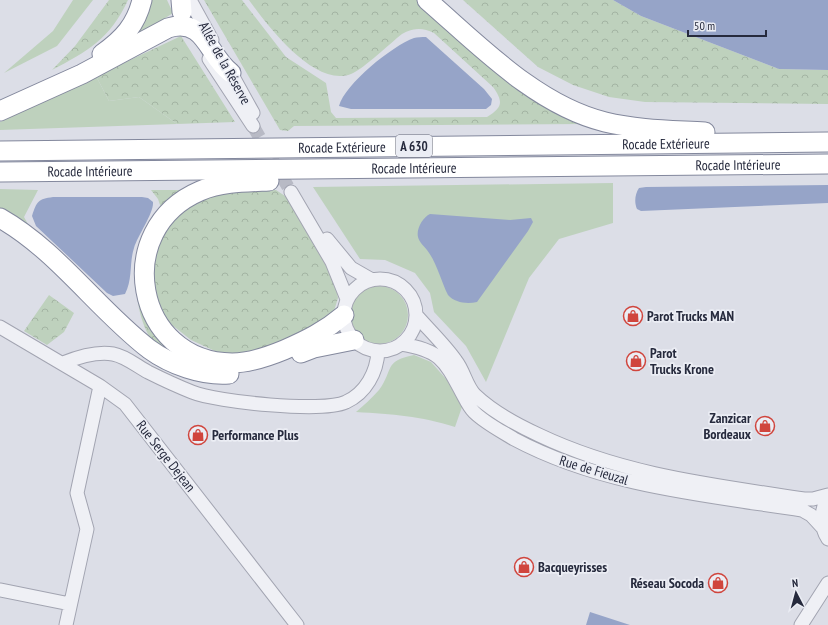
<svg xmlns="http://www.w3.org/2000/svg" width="828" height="625" viewBox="0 0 828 625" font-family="'PT Sans Narrow',sans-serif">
  <defs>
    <pattern id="forest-crowns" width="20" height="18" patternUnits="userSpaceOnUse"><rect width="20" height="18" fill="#bed1bd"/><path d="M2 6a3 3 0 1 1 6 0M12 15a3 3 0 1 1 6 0" fill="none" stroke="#a3b4a3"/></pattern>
  </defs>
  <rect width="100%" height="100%" fill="#dcdee7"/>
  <path fill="#bed1bd" d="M 73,0 L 93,0 L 57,46 L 4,73 L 53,31 Z
    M 147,0 L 167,0 L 173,13 L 128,42 Z
    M 96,76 L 109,101 L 139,97 L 177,124 L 0,130 L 0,122 Z
    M 613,183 L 613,223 L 559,239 L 529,278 L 486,382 L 466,346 L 434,312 L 430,293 L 415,273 L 385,260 L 360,259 L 313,187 Z
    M 0,189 L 38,190 L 24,217 L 29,226 L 0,214 Z
    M350 315a29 29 0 1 1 58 0a29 29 0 1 1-58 0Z
    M 414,355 L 431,362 L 447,380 L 462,407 L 455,427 C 420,416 393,414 356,412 C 364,405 372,398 379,390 C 394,370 383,361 414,355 Z"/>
  <path fill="url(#forest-crowns)" d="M 109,0 L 128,0 C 110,39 88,51 52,70 L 75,46 Z
    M 204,0 L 242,0 L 286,57 L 326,83 L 331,112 L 336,118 L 487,117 C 502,108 504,102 493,87 L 434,33 C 422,27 413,28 402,34 C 389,44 365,68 351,74 C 314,88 267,25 249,0 L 420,0 L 588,124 L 294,126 L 288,131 L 280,130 Z
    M 463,0 L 613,0 L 641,16 L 779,69 L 828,70 L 828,104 L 645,102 L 609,97 L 573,85 L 538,67 Z
    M 181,36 L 235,122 L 177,124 L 139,97 L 109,101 L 96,76 Z
    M 151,190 L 188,190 L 140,260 L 173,347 L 174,358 C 169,355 162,352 158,348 C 132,322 130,257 147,225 C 150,219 156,214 161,208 L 158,199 Z
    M 276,190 L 288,198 L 334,277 L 338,298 L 334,311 L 321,325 L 269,348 L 242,354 L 217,352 L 191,340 L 167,321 L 155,298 L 152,271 L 156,246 L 169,223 L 188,207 L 211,196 L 238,192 Z
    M 49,295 L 74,313 L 64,332 L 47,345 L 24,331 Z"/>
  <path fill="#96a4c8" d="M 613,0 L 828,0 L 828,70 L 779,69 L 641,16 Z
    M 426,37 L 484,89 L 492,99 L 491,105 L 486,109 L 351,109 L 339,106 C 345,84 392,46 414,38 C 417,37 422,37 426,37 Z
    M 828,185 L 828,203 L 641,211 L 637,209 C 634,202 635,194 639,188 L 646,187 Z
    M 53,197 L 142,197 L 148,198 L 153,202 C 154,213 138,235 134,248 C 129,263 133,279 125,294 L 113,296 L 107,293 L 36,226 L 32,216 C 37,201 38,199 53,197 Z
    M 430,214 L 510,220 L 531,218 L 533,222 L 528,231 L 477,302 C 467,304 455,303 448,295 C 441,281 437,263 427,250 C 424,246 419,242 418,237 C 416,229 423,217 430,214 Z
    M 590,612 L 630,625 L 586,625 Z"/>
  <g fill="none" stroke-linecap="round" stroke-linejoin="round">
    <path stroke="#b8bac5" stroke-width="13" stroke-dasharray="13 6" stroke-linecap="butt" d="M 253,126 L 291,192"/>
    <g stroke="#a2a4b1" stroke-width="15">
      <path id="minor" d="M 190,0 L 212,40
        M 209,59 L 253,126
        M 227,66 L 253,113
        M 291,192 L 332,262 L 347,299
        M 327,239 L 351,268 L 372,280
        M344 315a36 36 0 1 1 72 0a36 36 0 1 1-72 0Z
        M 416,315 C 429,330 445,345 456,361 C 464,371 466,386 475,395 C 494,413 517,425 539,435 C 623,475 713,485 804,499 L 813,499 L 828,495
        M 0,327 L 100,386 L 125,404 L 297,625
        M 401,344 C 439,350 444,359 461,391 C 465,398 468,406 474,412 C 485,423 501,431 514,439 C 602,486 704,495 802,510 L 811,515 L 823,528
        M 63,363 C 78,357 96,351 113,354 C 125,356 137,366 148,372 C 162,379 177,386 192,392 C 217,402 323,413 346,402 C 366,393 377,372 378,351
        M 828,496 C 821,510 819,525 828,539
        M 1,590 L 70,604
        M 66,625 L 87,529 L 77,493 L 100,386
        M 801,625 L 828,583"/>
    </g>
    <g stroke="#83889d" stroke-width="21">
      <g id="highway">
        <path d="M 181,0 L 182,12"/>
        <path d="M 427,0 C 479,45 536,105 605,122 C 638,130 672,130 705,132"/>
        <path d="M 102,54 C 123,39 136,25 142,0"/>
        <path d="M 0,111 L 82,74 L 168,28 C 206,17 207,55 231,73"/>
        <path id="s1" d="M 0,151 L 828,142"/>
        <path id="s2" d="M 0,172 L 828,164"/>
        <path d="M 269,181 C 246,182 221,182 200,191 C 111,229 134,362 232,363 C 250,363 267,357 284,350 C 307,340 325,331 344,315"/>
        <path d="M 0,218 C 58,251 97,309 149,349 C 171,365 202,376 229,374"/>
        <path d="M 301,353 L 314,348 L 354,340"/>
      </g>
    </g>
    <use href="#minor" stroke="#eff0f5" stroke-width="13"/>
    <use href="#highway" stroke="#fff" stroke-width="19"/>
  </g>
  <defs>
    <g id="shop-ring" transform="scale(1)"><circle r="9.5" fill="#ebedf4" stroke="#d0453d" stroke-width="1.5"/><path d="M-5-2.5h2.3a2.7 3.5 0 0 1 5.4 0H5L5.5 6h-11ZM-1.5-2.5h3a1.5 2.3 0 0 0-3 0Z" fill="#d0453d"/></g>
  </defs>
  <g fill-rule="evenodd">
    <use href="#shop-ring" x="633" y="316"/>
    <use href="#shop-ring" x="636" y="361"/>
    <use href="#shop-ring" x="765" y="426"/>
    <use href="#shop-ring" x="198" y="435"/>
    <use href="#shop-ring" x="524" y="567"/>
    <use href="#shop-ring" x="718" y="583"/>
  </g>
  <g text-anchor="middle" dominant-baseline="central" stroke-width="3.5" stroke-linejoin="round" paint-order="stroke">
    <rect fill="#ebedf4" stroke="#616474" stroke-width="1" x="396" y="135" width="36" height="22" rx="3"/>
    <g font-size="13" font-weight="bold" fill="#262a3d">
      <text x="414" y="146">A 630</text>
    </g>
    <g font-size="14" fill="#262a3d" stroke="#ebedf4">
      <text transform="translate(225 63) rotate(61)">Allée de la Réserve</text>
      <text stroke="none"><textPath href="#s1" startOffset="666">Rocade Extérieure</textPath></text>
      <text stroke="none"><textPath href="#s1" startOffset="342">Rocade Extérieure</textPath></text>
      <text stroke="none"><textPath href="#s2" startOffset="738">Rocade Intérieure</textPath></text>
      <text stroke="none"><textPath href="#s2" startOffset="414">Rocade Intérieure</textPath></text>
      <text stroke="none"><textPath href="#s2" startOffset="90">Rocade Intérieure</textPath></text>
      <text transform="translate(166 456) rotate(52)">Rue Serge Dejean</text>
      <text transform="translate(594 470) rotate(17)">Rue de Fieuzal</text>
    </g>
    <g font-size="14" font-weight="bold" fill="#262a3d" stroke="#ebedf4" text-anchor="start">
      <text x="647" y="316">Parot Trucks MAN</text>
      <text x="650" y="353">Parot<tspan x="650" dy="16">Trucks Krone</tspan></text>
      <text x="751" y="418" text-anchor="end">Zanzicar<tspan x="751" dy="16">Bordeaux</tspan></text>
      <text x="212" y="435">Performance Plus</text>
      <text x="538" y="567">Bacqueyrisses</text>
      <text x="704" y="583" text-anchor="end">Réseau Socoda</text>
    </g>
  </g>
  <g transform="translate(796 593) rotate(354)" stroke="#ebedf4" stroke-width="3" paint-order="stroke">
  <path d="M0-3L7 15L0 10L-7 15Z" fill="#262a3d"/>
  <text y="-6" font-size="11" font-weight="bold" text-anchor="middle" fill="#262a3d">N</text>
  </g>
  <path d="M688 30v6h78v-6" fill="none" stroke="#262a3d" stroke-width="2"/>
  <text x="694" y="30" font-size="12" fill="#262a3d" stroke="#ebedf4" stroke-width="3" paint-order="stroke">50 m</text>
</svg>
